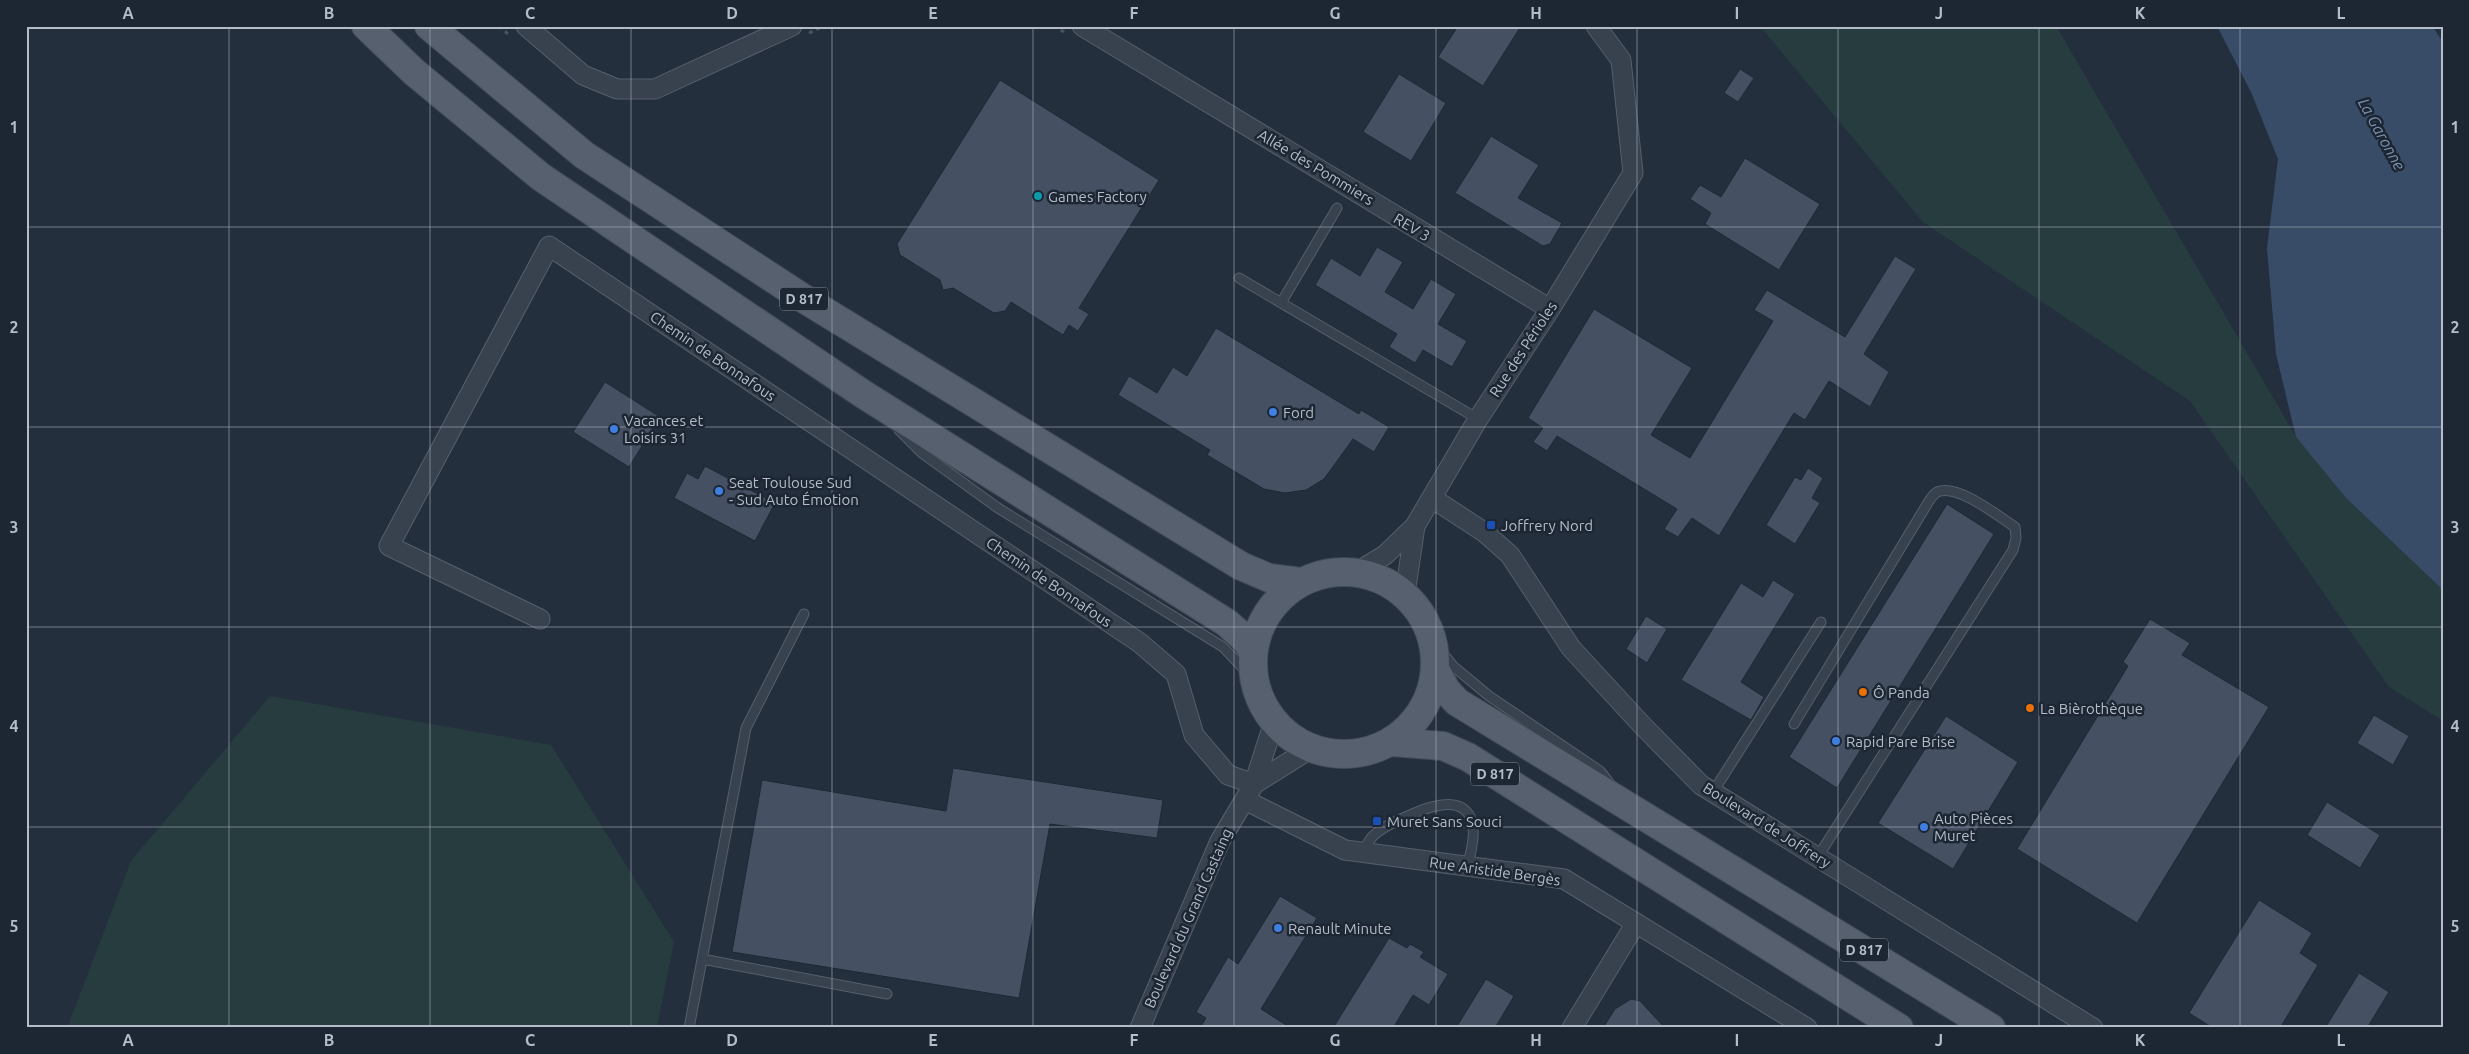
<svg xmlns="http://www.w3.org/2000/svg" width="2469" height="1054" viewBox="0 0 2469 1054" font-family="Ubuntu,sans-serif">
  <rect width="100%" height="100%" fill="#242f3e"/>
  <path fill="#263c3f" d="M 1760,26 L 2056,26 L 2296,437 L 2346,498 L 2443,590 L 2443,721 L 2389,687 L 2190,401 L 1923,222 Z
    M 270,696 L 551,745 L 674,942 L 657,1028 L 67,1028 L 131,861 Z"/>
  <path fill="#394c67" d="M 2217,26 L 2432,26 L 2443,42 L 2443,590 L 2346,498 L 2296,437 L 2276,354 L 2267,248 L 2278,159 L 2251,92 Z"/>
  <path fill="#455162" stroke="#1f2835" d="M 1458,26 L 1521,26 L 1483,86 L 1438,57 Z
    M 1740,69 L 1754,78 L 1738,102 L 1724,93 Z
    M 1399,74 L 1446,103 L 1411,161 L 1363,132 Z
    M 1000,80 L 1159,180 L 1079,308 L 1089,314 L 1078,331 L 1069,325 L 1063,335 L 1011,302 L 1005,311 L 994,313 L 953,288 L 943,290 L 940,280 L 900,255 L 897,244 Z
    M 1491,136 L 1539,165 L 1518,198 L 1562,223 L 1550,244 L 1543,246 L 1455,193 Z
    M 1745,158 L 1820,204 L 1779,270 L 1705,224 L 1711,213 L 1690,199 L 1700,185 L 1721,197 Z
    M 1377,247 L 1403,262 L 1385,292 L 1413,309 L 1431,279 L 1456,294 L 1438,324 L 1467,341 L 1452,367 L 1423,350 L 1415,363 L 1389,347 L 1397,334 L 1315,285 L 1331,258 L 1360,276 Z
    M 1895,256 L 1916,269 L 1864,354 L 1889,372 L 1870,407 L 1829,381 L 1805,420 L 1794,413 L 1719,536 L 1692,518 L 1678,537 L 1664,529 L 1677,509 L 1557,436 L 1547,451 L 1533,442 L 1543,428 L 1528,418 L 1594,309 L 1692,368 L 1651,435 L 1690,458 L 1773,321 L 1754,310 L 1767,290 L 1845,337 Z
    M 1216,328 L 1359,414 L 1361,410 L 1389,427 L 1374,452 L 1353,439 L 1324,479 L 1306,490 L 1285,493 L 1264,489 L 1207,455 L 1210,450 L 1118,395 L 1129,376 L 1157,393 L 1173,367 L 1187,376 Z
    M 605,382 L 660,417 L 629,467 L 573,432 Z
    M 705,466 L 775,503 L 755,541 L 674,498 L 687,473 L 698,479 Z
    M 1808,468 L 1823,478 L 1812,498 L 1820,503 L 1795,544 L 1766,525 L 1795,477 L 1801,480 Z
    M 1947,504 L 1994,534 L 1837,788 L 1789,757 Z
    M 1773,580 L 1795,594 L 1741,682 L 1764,697 L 1751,720 L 1681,680 L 1741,583 L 1763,597 Z
    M 1646,616 L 1667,629 L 1647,663 L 1626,649 Z
    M 2150,619 L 2190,643 L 2182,655 L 2269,707 L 2137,923 L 2017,849 L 2128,666 L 2123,662 Z
    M 2374,715 L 2409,736 L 2393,765 L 2357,743 Z
    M 1946,716 L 2018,762 L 1953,869 L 1878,823 Z
    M 953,768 L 1163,800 L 1157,838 L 1050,824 L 1019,998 L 732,952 L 762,780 L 946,811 Z
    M 2327,802 L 2380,835 L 2360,868 L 2307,835 Z
    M 1280,896 L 1317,918 L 1261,1009 L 1291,1028 L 1200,1028 L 1206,1018 L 1196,1012 L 1228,957 L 1238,964 Z
    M 2259,900 L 2312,933 L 2300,953 L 2318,965 L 2280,1028 L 2213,1028 L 2189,1013 Z
    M 1389,938 L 1407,948 L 1410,944 L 1424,952 L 1420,957 L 1448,974 L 1429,1005 L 1413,995 L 1393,1028 L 1333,1028 Z
    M 2359,973 L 2389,992 L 2367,1028 L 2325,1028 Z
    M 1486,979 L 1514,996 L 1495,1028 L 1456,1028 Z
    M 1631,999 L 1640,1001 L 1665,1028 L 1603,1028 L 1615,1009 Z"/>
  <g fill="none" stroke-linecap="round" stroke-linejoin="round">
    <g stroke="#565f6c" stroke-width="11">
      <path id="service" d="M 1239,278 L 1478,419
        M 1281,303 L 1337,208
        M 899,430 L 922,453 L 998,508 L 1223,647 L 1243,668 L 1256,686
        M 1433,641 L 1453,666 L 1489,696 L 1600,771 L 1611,785
        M 1794,724 L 1929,501 C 1931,498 1934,494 1937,492 C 1957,483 1998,516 2015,527 L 2016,538 L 2013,550 L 1817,858
        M 1713,792 L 1821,622
        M 1362,852 C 1366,847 1369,840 1373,836 C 1383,826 1397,821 1410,815 C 1463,791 1485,809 1467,866
        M 702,959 L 887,994
        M 689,1028 L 746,728 L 804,614"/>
    </g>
    <g stroke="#565f6c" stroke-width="21">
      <path id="minor" d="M 526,26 L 583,75 L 617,89 L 655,89 L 792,26
        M 1082,26 L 1550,309
        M 1432,498 L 1484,532 L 1510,555 L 1571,648 L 1641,724 L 1701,785 L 2093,1028
        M 1357,572 L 1385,555 L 1415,526 L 1478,419 L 1550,309 L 1633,173 L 1621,60 L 1596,26
        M 1405,594 L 1415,526
        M 540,619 L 389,546 L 549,246 L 1140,643 L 1176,674 L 1194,735 L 1228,775 L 1254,784
        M 1254,784 L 1310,749
        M 1245,800 L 1345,850 L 1564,879 L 1807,1028
        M 1140,1028 L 1220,841 L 1254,784 L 1274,722
        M 1572,1028 L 1636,923"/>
    </g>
    <g stroke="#414a57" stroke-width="30">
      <path id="primary" d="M 366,26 L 414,72 L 541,177 L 863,394 L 1227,623 L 1246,640 L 1253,652
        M 429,26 L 584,155 L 806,300 L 1241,566 L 1269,578 L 1301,582
        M1253 663a91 91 0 1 1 182 0a91 91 0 1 1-182 0Z
        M 1436,671 L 1446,690 L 1457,702 L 1991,1028
        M 1392,742 L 1443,746 L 1468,757 L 1899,1028"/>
    </g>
    <path stroke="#44595c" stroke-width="3" stroke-dasharray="4 4" stroke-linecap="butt" d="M 499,26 L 508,34
      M 1054,26 L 1064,32
      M 809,33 L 824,26"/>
    <use href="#service" stroke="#38414e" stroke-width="9"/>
    <use href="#minor" stroke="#38414e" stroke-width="19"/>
    <use href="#primary" stroke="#56606e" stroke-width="28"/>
  </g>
  <path fill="none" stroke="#b4bcc9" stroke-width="1" stroke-opacity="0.55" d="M 229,26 L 229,1028M 430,26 L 430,1028M 631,26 L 631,1028M 832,26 L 832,1028M 1033,26 L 1033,1028M 1234,26 L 1234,1028M 1436,26 L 1436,1028M 1637,26 L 1637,1028M 1838,26 L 1838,1028M 2039,26 L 2039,1028M 2240,26 L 2240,1028M 26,227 L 2443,227M 26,427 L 2443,427M 26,627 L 2443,627M 26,827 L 2443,827"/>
  <circle fill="#0f9aa8" stroke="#1d2633" stroke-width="2" cx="1038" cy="196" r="5"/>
  <g fill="#3f7fe0" stroke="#1d2633" stroke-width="2">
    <circle cx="1273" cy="412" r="5"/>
    <circle cx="614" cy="429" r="5"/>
    <circle cx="719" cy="491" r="5"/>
    <circle cx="1836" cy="741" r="5"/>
    <circle cx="1924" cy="827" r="5"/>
    <circle cx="1278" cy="928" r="5"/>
  </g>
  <g fill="#1a4fb4" stroke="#1d2633" stroke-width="2">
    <rect x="1486" y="520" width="10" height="10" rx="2.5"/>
    <rect x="1372" y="816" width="10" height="10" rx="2.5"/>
  </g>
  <g fill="#e8710a" stroke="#1d2633" stroke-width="2">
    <circle cx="1863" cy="692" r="5"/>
    <circle cx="2030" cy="708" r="5"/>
  </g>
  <g text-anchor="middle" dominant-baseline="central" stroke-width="5" stroke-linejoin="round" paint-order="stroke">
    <g fill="#1d2633" stroke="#878f9c" stroke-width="1">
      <rect x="780" y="287.5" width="48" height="23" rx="4"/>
      <rect x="1471" y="762.5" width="48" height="23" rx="4"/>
      <rect x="1840" y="938.5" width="48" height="23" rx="4"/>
    </g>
    <g font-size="14" font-weight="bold" fill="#b4bcc9">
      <text x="804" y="299">D 817</text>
      <text x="1495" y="774">D 817</text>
      <text x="1864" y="950">D 817</text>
    </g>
    <g font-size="15" fill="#b4bcc9" stroke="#1d2633">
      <text transform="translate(1316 167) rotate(31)">Allée des Pommiers</text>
      <text transform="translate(1412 227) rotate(31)">REV 3</text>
      <text transform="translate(1523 349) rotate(-57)">Rue des Périoles</text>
      <text transform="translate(713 356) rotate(34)">Chemin de Bonnafous</text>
      <text transform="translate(1049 582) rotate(34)">Chemin de Bonnafous</text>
      <text transform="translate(1767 825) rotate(32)">Boulevard de Joffrery</text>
      <text transform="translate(1495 871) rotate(8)">Rue Aristide Bergès</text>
      <text transform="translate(1188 918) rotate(-66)">Boulevard du Grand Castaing</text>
    </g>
    <g font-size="15" fill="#b4bcc9" stroke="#1d2633" text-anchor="start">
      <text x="1048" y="196">Games Factory</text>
      <text x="1283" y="412">Ford</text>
      <text x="624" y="420">Vacances et<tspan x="624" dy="17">Loisirs 31</tspan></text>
      <text x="729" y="482">Seat Toulouse Sud<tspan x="729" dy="17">- Sud Auto Émotion</tspan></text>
      <text x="1501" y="525">Joffrery Nord</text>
      <text x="1873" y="692">Ô Panda</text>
      <text x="2040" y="708">La Bièrothèque</text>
      <text x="1846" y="741">Rapid Pare Brise</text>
      <text x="1934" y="818">Auto Pièces<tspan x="1934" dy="17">Muret</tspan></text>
      <text x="1387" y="821">Muret Sans Souci</text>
      <text x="1288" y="928">Renault Minute</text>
    </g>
    <g font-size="16" font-style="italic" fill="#7c92b1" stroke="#1d2633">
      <text transform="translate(2382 134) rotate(61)">La Garonne</text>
    </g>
  </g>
  <rect width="2469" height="1054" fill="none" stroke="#1d2633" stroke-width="55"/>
  <rect x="28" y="28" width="2414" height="998" fill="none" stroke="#b4bcc9" stroke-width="2"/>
  <g font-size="16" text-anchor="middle" font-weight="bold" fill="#b4bcc9">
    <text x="128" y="19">A</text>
    <text x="329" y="19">B</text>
    <text x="530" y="19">C</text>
    <text x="732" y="19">D</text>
    <text x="933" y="19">E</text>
    <text x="1134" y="19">F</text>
    <text x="1335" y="19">G</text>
    <text x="1536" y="19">H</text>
    <text x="1737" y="19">I</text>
    <text x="1939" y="19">J</text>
    <text x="2140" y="19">K</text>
    <text x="2341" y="19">L</text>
    <text x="14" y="133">1</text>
    <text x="2455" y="133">1</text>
    <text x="14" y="333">2</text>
    <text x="2455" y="333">2</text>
    <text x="14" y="533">3</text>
    <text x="2455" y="533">3</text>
    <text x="14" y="732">4</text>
    <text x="2455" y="732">4</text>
    <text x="14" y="932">5</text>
    <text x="2455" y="932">5</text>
    <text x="128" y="1046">A</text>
    <text x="329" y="1046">B</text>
    <text x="530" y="1046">C</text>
    <text x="732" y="1046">D</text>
    <text x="933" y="1046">E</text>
    <text x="1134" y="1046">F</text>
    <text x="1335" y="1046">G</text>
    <text x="1536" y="1046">H</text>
    <text x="1737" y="1046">I</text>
    <text x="1939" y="1046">J</text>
    <text x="2140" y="1046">K</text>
    <text x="2341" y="1046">L</text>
  </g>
</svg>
